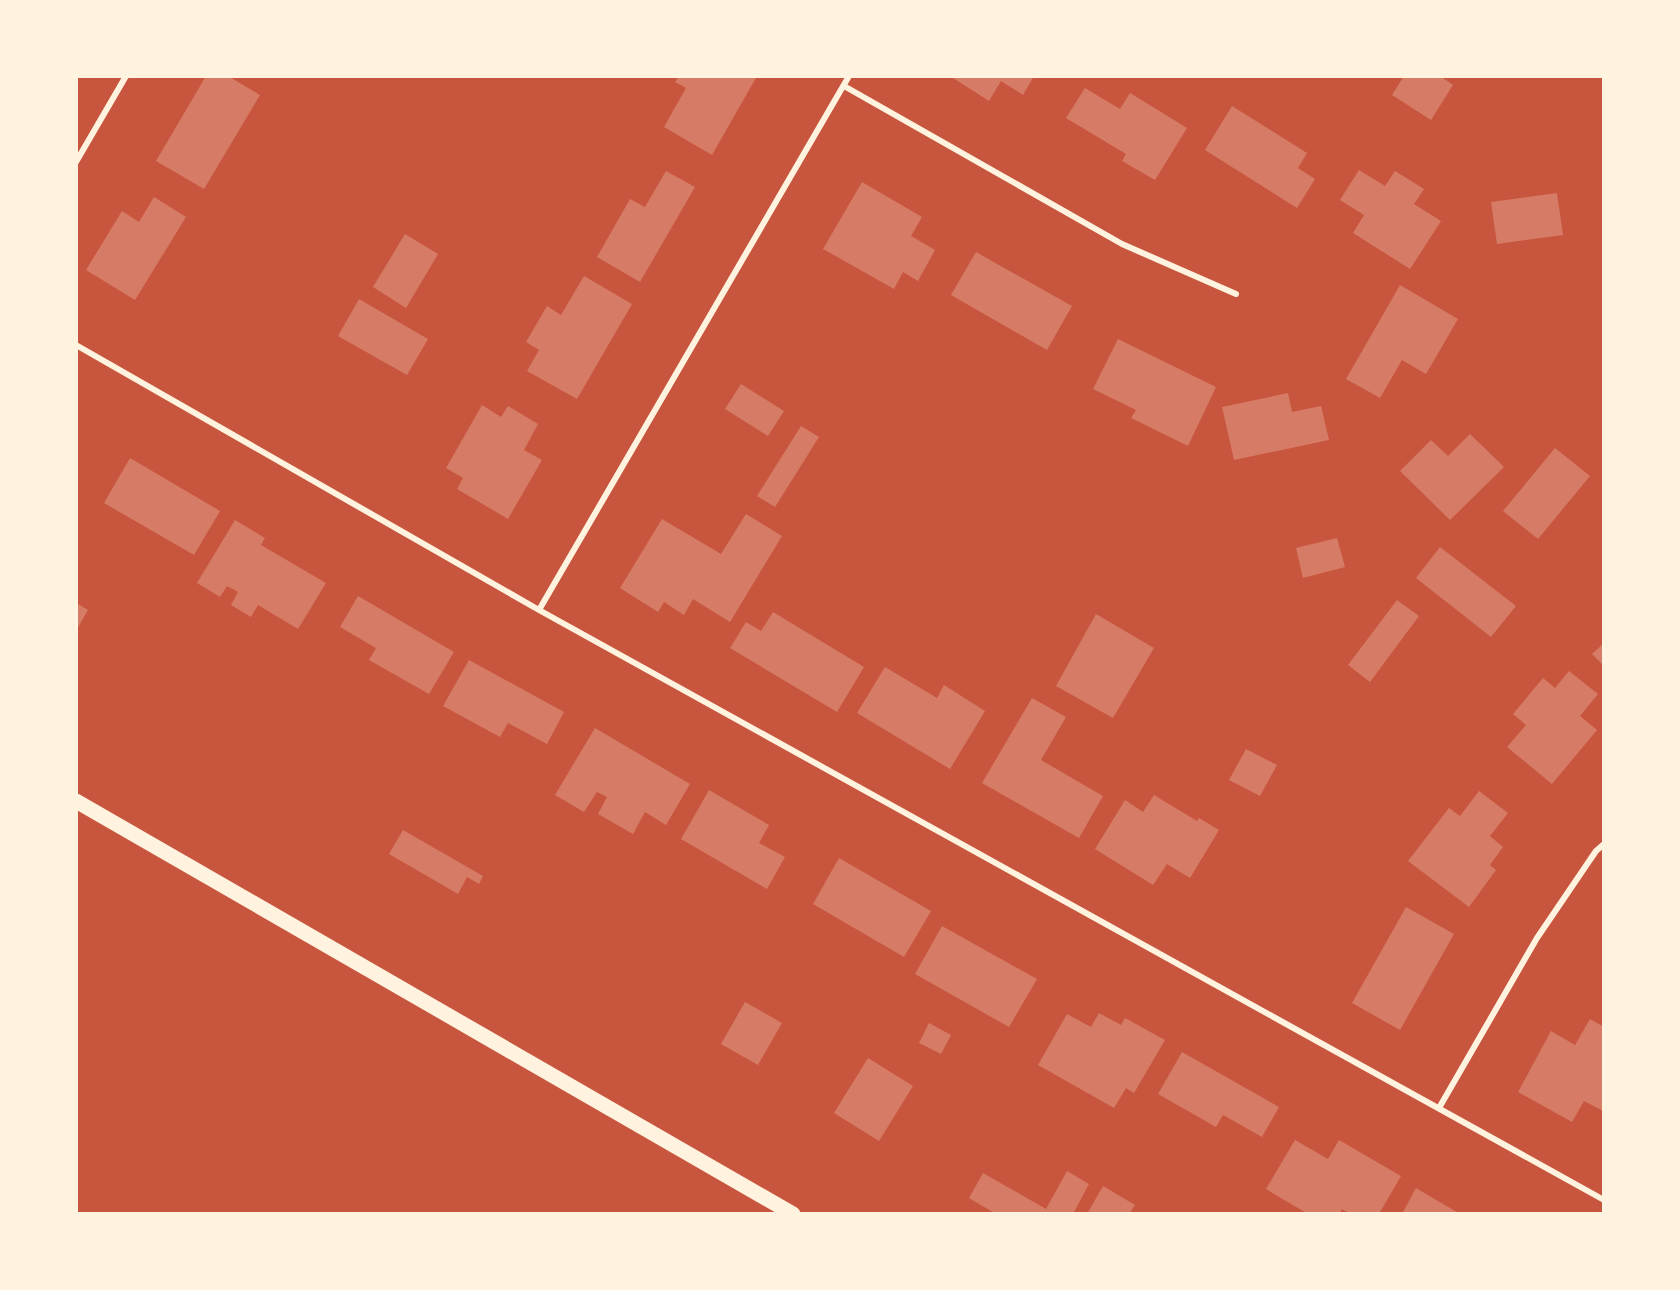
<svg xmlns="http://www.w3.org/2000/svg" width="1680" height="1290" viewBox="0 0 1680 1290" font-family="'Public Sans',sans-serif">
  <rect width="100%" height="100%" fill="#c8553d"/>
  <path fill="#d67c66" d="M 206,76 L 228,76 L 260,95 L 204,189 L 156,161 Z
    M 679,76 L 757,76 L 712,155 L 664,127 L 686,88 L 675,82 Z
    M 950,76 L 1034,76 L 1023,95 L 1001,81 L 989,101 Z
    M 1404,76 L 1440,76 L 1453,85 L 1431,120 L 1392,95 Z
    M 1085,88 L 1120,109 L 1130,93 L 1187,128 L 1155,180 L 1122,161 L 1126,154 L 1066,118 Z
    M 1232,106 L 1307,153 L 1298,168 L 1315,179 L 1297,208 L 1205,150 Z
    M 1359,170 L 1385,186 L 1395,171 L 1424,189 L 1414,204 L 1441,221 L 1410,269 L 1353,233 L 1364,215 L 1340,200 Z
    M 666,171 L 695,187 L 640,282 L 597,257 L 630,199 L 645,207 Z
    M 862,182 L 922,217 L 911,236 L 935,250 L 918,281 L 903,272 L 894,289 L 823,249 Z
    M 1557,193 L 1563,235 L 1497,244 L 1491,202 Z
    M 154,197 L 186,217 L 135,300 L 86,270 L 122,211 L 139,222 Z
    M 405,234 L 438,254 L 406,308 L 373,287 Z
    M 976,252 L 1072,306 L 1047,350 L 951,295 Z
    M 584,276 L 632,304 L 577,399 L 527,371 L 539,350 L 526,342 L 547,306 L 561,315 Z
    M 1400,285 L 1458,319 L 1426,374 L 1402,360 L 1380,398 L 1346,379 Z
    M 359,299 L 428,339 L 407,375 L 338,336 Z
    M 1118,339 L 1216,387 L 1188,446 L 1131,418 L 1136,410 L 1093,389 Z
    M 741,384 L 784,411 L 768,436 L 725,409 Z
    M 1288,393 L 1292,412 L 1321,406 L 1329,440 L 1234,460 L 1222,407 Z
    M 482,405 L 501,417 L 508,406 L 538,424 L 524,450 L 542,460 L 508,519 L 457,489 L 463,478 L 446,468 Z
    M 801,426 L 819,437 L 775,507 L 757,496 Z
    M 1470,434 L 1504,467 L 1450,520 L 1400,471 L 1431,440 L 1448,456 Z
    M 1555,448 L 1590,476 L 1538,539 L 1503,511 Z
    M 130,458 L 220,511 L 194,555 L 104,503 Z
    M 746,514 L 782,536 L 730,622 L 693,599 L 684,615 L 664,602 L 658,612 L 620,588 L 662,519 L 721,554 Z
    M 235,520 L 265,538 L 261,545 L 326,583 L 298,629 L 258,605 L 251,617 L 231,605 L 238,592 L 227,586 L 220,597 L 197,583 Z
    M 1337,538 L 1345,567 L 1303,578 L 1296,548 Z
    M 1440,547 L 1516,606 L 1491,637 L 1416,578 Z
    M 358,596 L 454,652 L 429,694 L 369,660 L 376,648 L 340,627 Z
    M 1397,600 L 1419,616 L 1370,682 L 1348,665 Z
    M 76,603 L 88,610 L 76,631 Z
    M 773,612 L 864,667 L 837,712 L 730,648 L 746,622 L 761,631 Z
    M 1096,614 L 1154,648 L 1113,718 L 1056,686 Z
    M 1604,643 L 1604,666 L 1592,654 Z
    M 469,660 L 564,712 L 547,744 L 508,723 L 500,737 L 443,706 Z
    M 885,667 L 937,698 L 944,685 L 985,711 L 950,769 L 857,713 Z
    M 1569,671 L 1598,694 L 1580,716 L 1597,730 L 1552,784 L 1507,747 L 1526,725 L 1513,714 L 1543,678 L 1555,688 Z
    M 1032,698 L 1066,717 L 1041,760 L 1103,796 L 1079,838 L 982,783 Z
    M 595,728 L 690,784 L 666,825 L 645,812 L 633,834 L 598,814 L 607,797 L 597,792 L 584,812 L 555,795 Z
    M 1246,749 L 1277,765 L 1260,796 L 1229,780 Z
    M 709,790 L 769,825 L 759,843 L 785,857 L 767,889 L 681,839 Z
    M 1479,791 L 1508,813 L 1490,836 L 1503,847 L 1490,865 L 1496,870 L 1469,907 L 1408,861 L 1449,808 L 1460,816 Z
    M 1154,795 L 1197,821 L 1199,818 L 1219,830 L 1190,878 L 1167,864 L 1153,885 L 1095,849 L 1125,800 L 1143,812 Z
    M 403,830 L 483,876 L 479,884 L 467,877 L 458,894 L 389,854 Z
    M 839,858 L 931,911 L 904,957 L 813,904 Z
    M 1406,907 L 1454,934 L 1400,1030 L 1352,1003 Z
    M 942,926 L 1037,979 L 1009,1027 L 915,974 Z
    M 745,1002 L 782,1023 L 758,1065 L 721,1044 Z
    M 1099,1013 L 1121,1025 L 1125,1018 L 1165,1040 L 1134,1093 L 1126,1088 L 1114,1108 L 1038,1065 L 1067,1014 L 1091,1027 Z
    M 1590,1019 L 1604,1027 L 1604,1110 L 1603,1111 L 1584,1101 L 1572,1122 L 1518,1092 L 1551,1031 L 1575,1045 Z
    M 929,1023 L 951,1035 L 941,1054 L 919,1043 Z
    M 1182,1052 L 1279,1107 L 1262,1137 L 1223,1115 L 1216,1127 L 1158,1094 Z
    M 868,1058 L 913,1086 L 879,1141 L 834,1113 Z
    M 1295,1140 L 1328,1159 L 1339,1140 L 1401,1176 L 1379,1214 L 1350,1214 L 1342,1209 L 1339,1214 L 1308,1214 L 1266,1189 Z
    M 1067,1171 L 1089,1184 L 1073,1214 L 996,1214 L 969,1198 L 983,1173 L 1046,1209 Z
    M 1103,1186 L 1135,1205 L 1129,1214 L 1087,1214 Z
    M 1416,1188 L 1460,1214 L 1402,1214 Z"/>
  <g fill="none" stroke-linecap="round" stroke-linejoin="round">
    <path stroke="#fff3e0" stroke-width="6" d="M 844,86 L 1122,244 L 1236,294
      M 76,162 L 126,76
      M 76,345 L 539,610 L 1604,1200
      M 539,610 L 849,76
      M 1439,1108 L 1537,938 L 1596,851 L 1604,844"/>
    <path stroke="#fff3e0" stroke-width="15" d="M 76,801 L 793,1214"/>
  </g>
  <rect width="1680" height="1290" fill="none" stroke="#fff3e0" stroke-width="156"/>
</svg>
